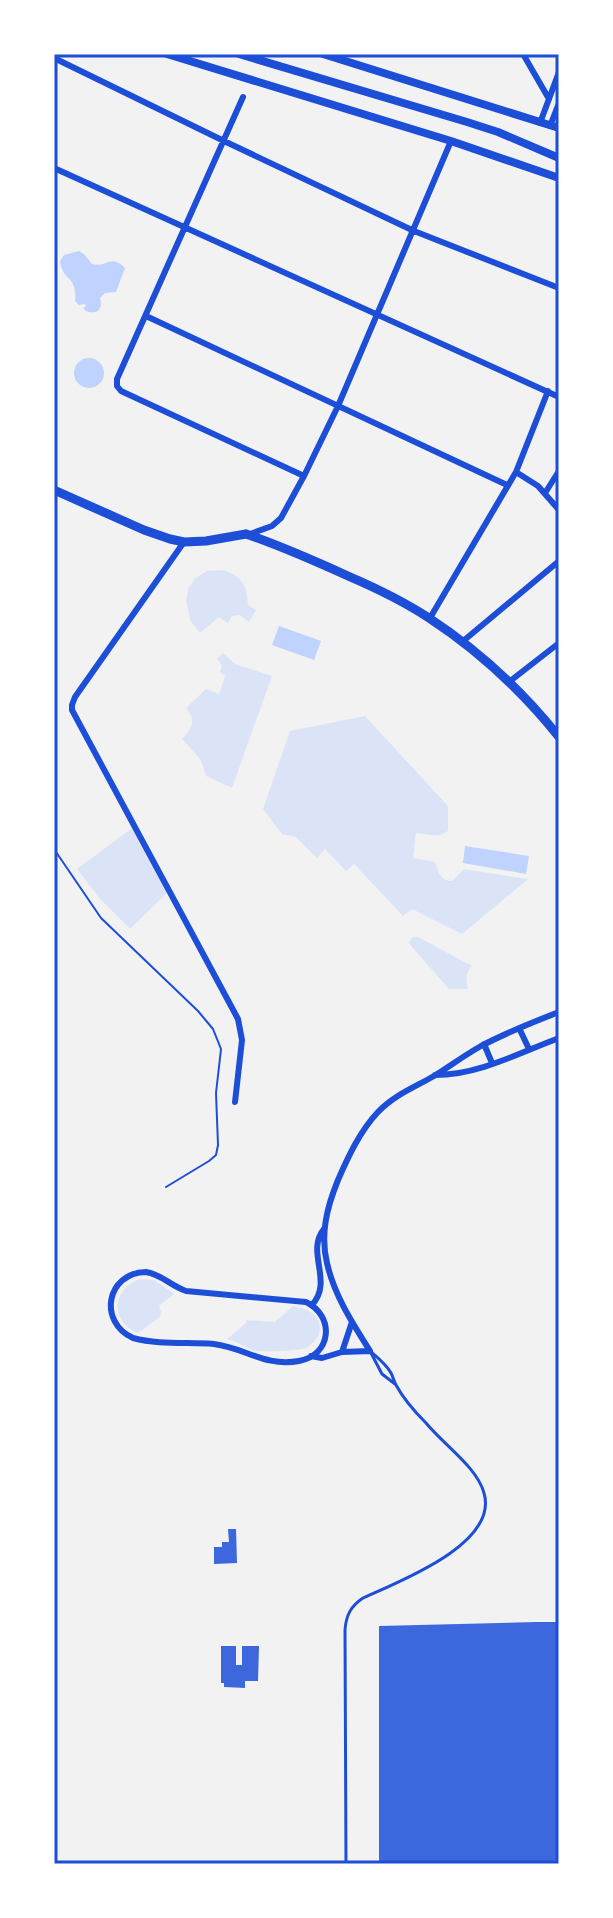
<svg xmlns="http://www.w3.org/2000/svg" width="613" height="1918" viewBox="0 0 613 1918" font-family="'Playfair Display',serif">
  <rect width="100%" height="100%" fill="#f2f2f2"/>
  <path fill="#dbe4f7" d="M 224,570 C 243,578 247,585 248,605 L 256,610 L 249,622 L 240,615 L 232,616 L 228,623 L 219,617 L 200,633 L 191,622 L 186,602 L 188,589 L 195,578 L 207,571 Z
    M 223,653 L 235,664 L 272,676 L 232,788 L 206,776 L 201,760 L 182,739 C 192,728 197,720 186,708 L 206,689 L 219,694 L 225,676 L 220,672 L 222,666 L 217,659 Z
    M 365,716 L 448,806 L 448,831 L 438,836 L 416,833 L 413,858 L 435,862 C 439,872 440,881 452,881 L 464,869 L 528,879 L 462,934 L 412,909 L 403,916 L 354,864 L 346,871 L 325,849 L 317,858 L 296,837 L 282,834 L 263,809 L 290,731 Z
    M 132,828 L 167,893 L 130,929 L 100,899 L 77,869 Z
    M 413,937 L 418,937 L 472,966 C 465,974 466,980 468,989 L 449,989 L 411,946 L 409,942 Z
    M 140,1279 L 154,1280 L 174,1294 L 159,1306 L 161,1311 L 160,1317 L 138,1333 C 109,1321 112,1289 140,1279 Z
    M 293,1306 C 307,1308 324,1316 319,1334 C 317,1339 312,1345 306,1348 C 299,1351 264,1352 256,1351 C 245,1348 237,1341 227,1339 L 246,1323 L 246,1320 L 275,1322 Z"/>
  <path fill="#bfd3fe" d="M 79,251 L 84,254 L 92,264 C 107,268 110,253 125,268 L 116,292 L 105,293 L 100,298 C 103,309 98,315 86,311 L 83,308 L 86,306 L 85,304 L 79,305 L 75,301 C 78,276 62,281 60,261 L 64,255 Z
    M74 373a15 15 0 1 1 30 0a15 15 0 1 1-30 0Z
    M 279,626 L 321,641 L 314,660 L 272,645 Z
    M 465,846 L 529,856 L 526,874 L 463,863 Z"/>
  <path fill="#3d67dc" d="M 228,1529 L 236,1529 L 237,1563 L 214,1564 L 214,1547 L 222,1547 L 222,1542 L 229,1542 Z
    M 536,1622 L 559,1622 L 559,1864 L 379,1864 L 379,1626 Z
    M 221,1646 L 236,1646 L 236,1665 L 242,1665 L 242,1646 L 259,1646 L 258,1681 L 245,1681 L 245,1688 L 224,1687 L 224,1683 L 221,1683 Z"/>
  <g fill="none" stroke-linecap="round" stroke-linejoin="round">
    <path stroke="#1d4ed8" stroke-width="2" d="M 54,849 L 101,918 L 198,1011 L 213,1029 L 221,1049 L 216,1093 L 218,1145 L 216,1155 L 209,1161 L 166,1187"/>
    <path stroke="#1d4ed8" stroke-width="3" d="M 371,1353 L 382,1374 L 395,1384
      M 346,1864 L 345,1630 C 346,1615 351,1606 363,1598 C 398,1582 499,1544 484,1493 C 477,1467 443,1444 426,1423 C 415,1412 403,1398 396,1385 C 394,1381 393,1377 391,1373 C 386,1364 378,1358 370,1351"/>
    <path stroke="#1d4ed8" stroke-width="6" d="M 523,54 L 549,99
      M 54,58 L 224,141 L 414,231 L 559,288
      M 243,97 L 117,379 L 117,386 L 121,391 L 304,476
      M 540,123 L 559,72
      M 550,126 L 559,103
      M 54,168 L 559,397
      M 146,316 L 507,485
      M 516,472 L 538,486 L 559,510
      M 545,493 L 559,471
      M 250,534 L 272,526 L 281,518 L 304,476 L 338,406 L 451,141
      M 184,542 L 75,697 L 72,705 L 72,710 L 238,1019 L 242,1040 L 235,1102
      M 430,618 L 516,472 L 548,391
      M 462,642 L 559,561
      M 509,682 L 559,643
      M 519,1028 L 529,1049
      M 484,1044 L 492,1063
      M 435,1075 C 478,1075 519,1053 559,1038
      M 146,1272 C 161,1274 171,1286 186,1291 L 306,1302 C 335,1316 332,1355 299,1361 C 264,1367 246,1348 214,1344 C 187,1342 159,1345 133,1338 C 98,1322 106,1273 146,1272 Z
      M 312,1305 C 334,1281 305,1252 324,1229
      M 370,1351 C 353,1324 334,1295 327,1263 C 320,1234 327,1207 338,1180 C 348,1157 360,1131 378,1112 C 394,1095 415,1087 434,1076 C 450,1066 465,1055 481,1046 C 506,1033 533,1022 559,1012
      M 342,1352 L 352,1322
      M 311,1356 L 322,1358 L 342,1352 L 370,1351"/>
    <path stroke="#1d4ed8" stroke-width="8" d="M 167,54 L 451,141 L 559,178
      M 239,54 L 467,122 L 498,132 L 559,158
      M 323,54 L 559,128"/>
    <path stroke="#1d4ed8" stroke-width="9" d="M 246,534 C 281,546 315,561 348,576 C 376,588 403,601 429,618 C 478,650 522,691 559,737"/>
    <path stroke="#1d4ed8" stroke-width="9" d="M 54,490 L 144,530 L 170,539 L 184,542 L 206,541 L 246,534"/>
  </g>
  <rect width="613" height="1918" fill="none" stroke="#ffffff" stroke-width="112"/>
  <rect x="56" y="56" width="501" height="1806" fill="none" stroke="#1d4ed8" stroke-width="3"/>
</svg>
